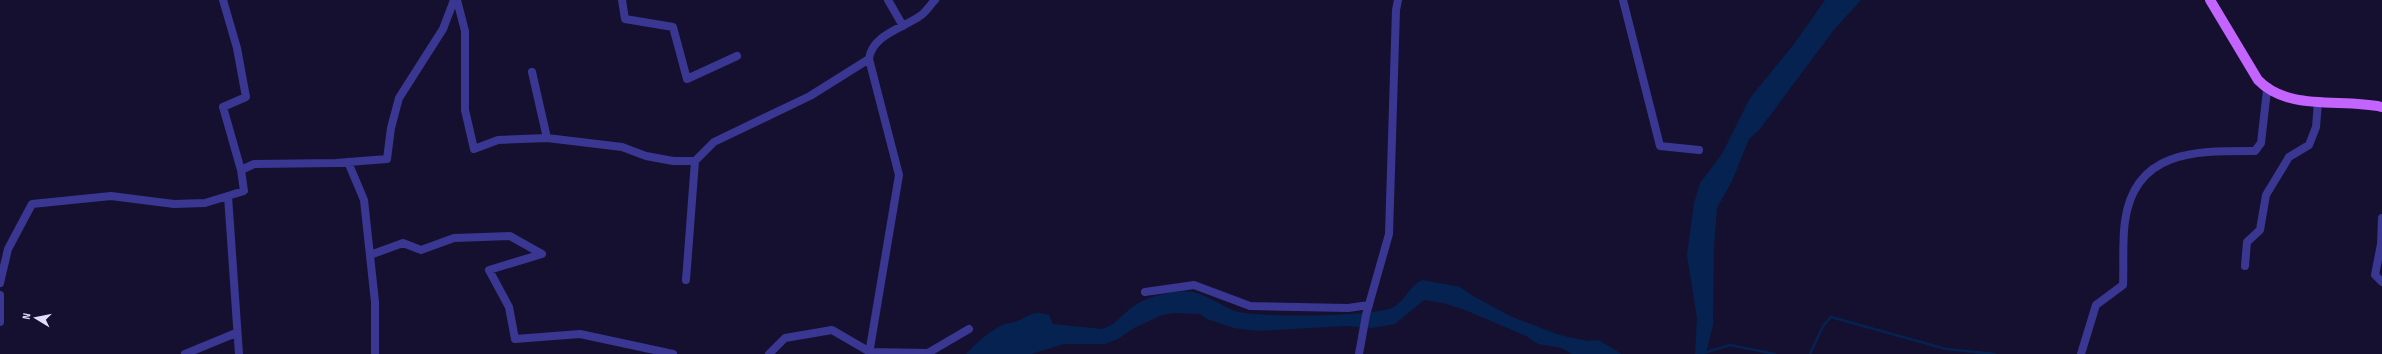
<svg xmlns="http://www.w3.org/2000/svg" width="2382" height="354" viewBox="0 0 2382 354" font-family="'Sofia Sans Condensed',sans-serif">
  <rect width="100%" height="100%" fill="#15102f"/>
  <path fill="#062251" d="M 1825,0 L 1861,0 L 1833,31 L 1760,129 L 1749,139 L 1732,181 L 1717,208 L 1714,246 L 1713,325 L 1706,354 L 1695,354 L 1697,318 L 1687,255 L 1694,203 L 1700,183 L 1722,154 L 1750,98 L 1794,44 Z
    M 1422,280 L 1460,287 L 1473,296 L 1512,317 L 1560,335 L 1587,341 L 1598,340 L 1622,354 L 1572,354 L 1562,348 L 1538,344 L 1526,336 L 1465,310 L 1443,303 L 1424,300 L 1395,324 L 1372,328 L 1346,326 L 1258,331 L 1234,328 L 1207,319 L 1200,314 L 1174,313 L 1162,315 L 1134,328 L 1118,339 L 1105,344 L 1064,344 L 1031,354 L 966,354 C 976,343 989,332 1002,325 C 1007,323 1013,323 1017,321 C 1032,315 1031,310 1049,315 L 1053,324 L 1102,329 C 1114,326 1121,316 1131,308 C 1145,297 1166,292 1185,291 C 1202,291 1219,305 1235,311 C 1256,318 1376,317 1394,307 C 1405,300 1410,286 1422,280 Z"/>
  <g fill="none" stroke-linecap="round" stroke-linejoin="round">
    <path stroke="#062251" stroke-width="2.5" d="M 1700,354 L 1730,345 L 1775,354
      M 1810,354 L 1823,326 L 1831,317 L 1946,349 L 1995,354"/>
    <path stroke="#3a3792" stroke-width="8" d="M 223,0 L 237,48 L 246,97 L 223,107 L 241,170
      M 457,0 L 465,31 L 465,110 L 474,149 L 498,140 L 547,138 L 622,147 L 646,156 L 673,161 L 695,161 L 714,142 L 810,96 L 869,59 C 872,35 903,28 920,16 C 926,12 930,5 935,0
      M 622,0 L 625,19 L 673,27 L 687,79 L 737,56
      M 888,0 L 903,26
      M 1623,0 L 1660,146 L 1699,150
      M 869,59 L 899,175 L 869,354
      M 532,72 L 547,138
      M 348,162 L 364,200 L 375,302 L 375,354
      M 228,196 L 239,354
      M 2382,218 L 2381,244 L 2375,275 L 2382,282
      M 370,255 L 403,243 L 421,250 L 454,238 L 510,236 L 542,254 L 489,270 L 509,307 L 515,339 L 580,334 L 673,354
      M 2245,266 L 2247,242 L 2260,230 L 2266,195 L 2289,157 L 2309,145 L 2316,127 L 2318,102
      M 686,280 L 695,161
      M 0,283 L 8,249 L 32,204 L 111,196 L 174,204 L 205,203 L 244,191 L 241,170 L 254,164 L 336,163 L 387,159 L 391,128 L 399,98 L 443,29 L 454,0
      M 1145,292 L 1194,285 L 1250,306 L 1348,308 L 1369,305
      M 0,295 L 0,322
      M 185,354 L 236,333
      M 769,354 L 785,338 L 832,330 L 870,352 L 928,353 L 969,329
      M 1359,354 L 1366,315 L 1389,234 L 1396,10 L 1398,0
      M 2081,354 L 2096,305 L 2123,285 C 2124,264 2122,242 2125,221 C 2135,149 2197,151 2255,151 L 2261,143 L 2267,90"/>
    <path stroke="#c464ff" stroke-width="10" d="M 2210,0 L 2258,80 C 2289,112 2341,98 2382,107"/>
  </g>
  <g transform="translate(36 318) rotate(280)" stroke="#15102f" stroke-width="3" paint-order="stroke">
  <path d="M0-3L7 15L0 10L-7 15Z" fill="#e1ddff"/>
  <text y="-6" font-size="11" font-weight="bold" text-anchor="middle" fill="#e1ddff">N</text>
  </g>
</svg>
